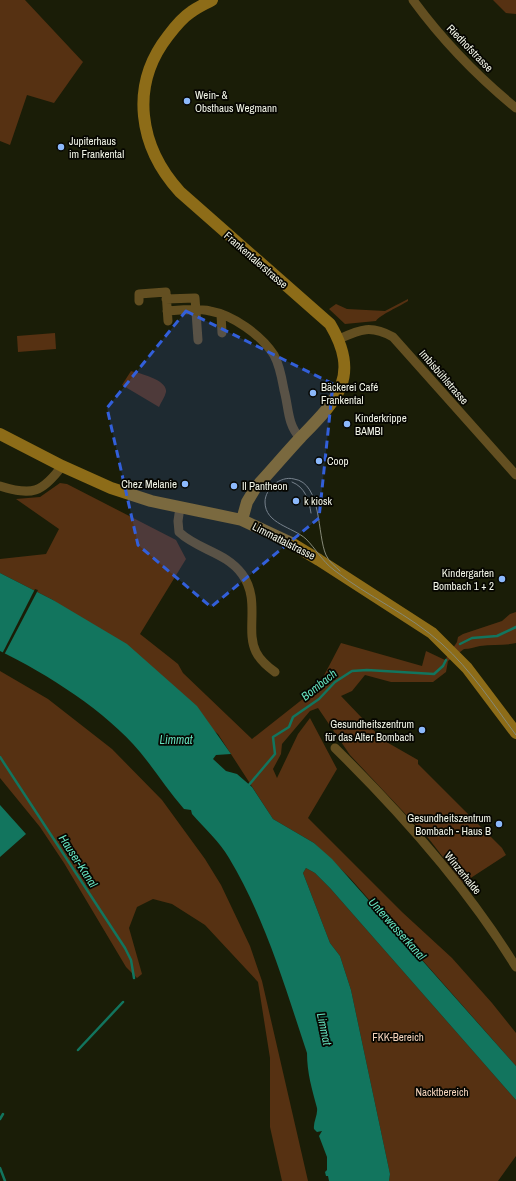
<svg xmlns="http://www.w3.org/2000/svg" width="516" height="1181" viewBox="0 0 516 1181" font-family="'Archivo Narrow',sans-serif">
  <rect width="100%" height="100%" fill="#1a1d07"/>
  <path fill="#563112" d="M 0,0 L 25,0 L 83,62 L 54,103 L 27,95 L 10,145 L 0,141 Z
    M 493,0 L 516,0 L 516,14 L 506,13 Z
    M 408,299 L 408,301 C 400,306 380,315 376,321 L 345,324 L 329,309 L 336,304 L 347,309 L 385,311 Z
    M 55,333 L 56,349 L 18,352 L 17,336 Z
    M 131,371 C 139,373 168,380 166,392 C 165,397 161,402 159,407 L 122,385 Z
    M 60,483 L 67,484 L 176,540 L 186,559 L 140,634 L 178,664 L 183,673 L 252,739 L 318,687 L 341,643 L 422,666 L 426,651 L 445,660 L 457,642 L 458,637 L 463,634 L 502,621 L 510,614 L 516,612 L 516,643 C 504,646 492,644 480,646 C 474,647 470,649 464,649 L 448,661 L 446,672 L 433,682 L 391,682 L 365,675 L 352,691 L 341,696 L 383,740 L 418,760 L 418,764 L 502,848 L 506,855 L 463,883 L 429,839 L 350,755 L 318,708 L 310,711 L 282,744 L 281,754 L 273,769 L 277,778 L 298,734 L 310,718 L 337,769 L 308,818 L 402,912 L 452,958 L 492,1003 L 516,1033 L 516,1066 L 350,878 L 314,843 L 273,819 L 218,734 L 53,600 L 0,573 L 0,559 L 46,554 L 59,529 L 16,499 L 40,497 Z
    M 0,671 L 48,699 L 112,749 L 162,800 L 205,859 L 221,885 L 250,946 L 262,981 L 308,1181 L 282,1181 L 270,1127 L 270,1058 L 258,982 L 205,925 L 172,904 L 153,899 L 137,907 L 129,928 L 142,974 L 137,978 L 126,967 L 64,863 L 40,827 L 0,778 Z
    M 306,868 L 315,873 L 330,888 L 516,1100 L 516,1156 L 498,1181 L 389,1181 L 390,1174 L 351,990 L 340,956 L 330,943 L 303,873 Z"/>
  <path fill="#12755e" d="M 0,573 L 53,600 L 127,644 L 197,706 L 231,754 L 216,755 L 213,759 L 226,771 L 237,774 L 252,787 L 273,819 L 314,843 L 332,859 L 516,1066 L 516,1100 L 330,888 L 315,873 L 306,868 L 303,873 L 330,943 L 340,956 L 351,990 L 390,1174 L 389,1181 L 329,1181 L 328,1176 L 326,1176 L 325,1172 L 327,1170 L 327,1157 L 319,1136 L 322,1131 L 317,1132 L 314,1129 C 313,1122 318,1115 317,1108 C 312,1089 307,1073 307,1053 C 285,987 265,918 229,858 C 219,841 205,829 192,814 L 191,810 L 184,809 C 168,791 155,770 140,752 C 106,711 47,674 0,651 Z
    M 0,805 L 26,834 L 0,857 Z"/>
  <path fill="#1a1d07" d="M 35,589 L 38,590 L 4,655 L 2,654 Z"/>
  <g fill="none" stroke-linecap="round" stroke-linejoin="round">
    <path stroke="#12755e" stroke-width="2.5" d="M 460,644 L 472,638 L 497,636 L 516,627
      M 0,757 L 125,948 L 131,960 L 134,978
      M 248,786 L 275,754 L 273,737 L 289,727 L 293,717 L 319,699 L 335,682 L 352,671 L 367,670 L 434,674 L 443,666 L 446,660
      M 78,1050 L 123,1002
      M 0,1119 L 3,1114
      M 0,1168 L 5,1181"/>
    <path stroke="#634f21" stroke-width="9" d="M 413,0 C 443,41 477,76 516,108
      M 166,299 L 195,298 L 198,340
      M 139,301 L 139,294 L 166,292 L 168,321
      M 167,311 C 181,310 196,308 210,311 C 233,315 261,335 274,355 C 280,366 282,379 284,390 C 289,408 287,424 300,438
      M 221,314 L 222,333
      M 339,339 C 361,329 371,325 393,337 L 516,475
      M 0,486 C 32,496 42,493 62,466
      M 180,507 L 178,521 L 179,532 C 198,550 226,552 242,574 C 261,600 245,630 256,652 C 260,660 268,667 275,672
      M 335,748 C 402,814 467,887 516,967"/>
    <path stroke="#8d6c18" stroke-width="12" d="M 212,0 C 205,4 198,7 191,12 C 182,18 174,28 168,36 C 129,86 139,147 180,192 L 330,324 C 361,376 338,399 301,437 C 286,453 271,471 256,487 L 247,502 L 242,520
      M 0,434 L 62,466 L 111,488 L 151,501 L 242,520 L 291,543 L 319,560 L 432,633 L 467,668 L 516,733"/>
    <path stroke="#878a78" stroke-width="1" d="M 292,482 C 305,487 309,500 311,513
      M 340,571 C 335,566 329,562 326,555 C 317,535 322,483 294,479 C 287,477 280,480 274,484 C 269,489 265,495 265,502 C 265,524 293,527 306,539 C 316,549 322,561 334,570 C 368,597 409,614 442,644 C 471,670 493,704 516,735"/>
  </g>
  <path fill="#325fda" fill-opacity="0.2" stroke="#325fda" stroke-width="3" stroke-dasharray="8 5" stroke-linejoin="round" d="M 186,311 L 333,384 L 319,518 L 211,607 L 138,545 L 107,408 Z"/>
  <g fill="#8cb9fc" stroke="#060601" stroke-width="1.5">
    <circle cx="187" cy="101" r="4"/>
    <circle cx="61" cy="147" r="4"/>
    <circle cx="313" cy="393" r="4"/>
    <circle cx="347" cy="424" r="4"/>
    <circle cx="319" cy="461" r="4"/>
    <circle cx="185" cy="484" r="4"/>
    <circle cx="234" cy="486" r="4"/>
    <circle cx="296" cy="501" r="4"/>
    <circle cx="502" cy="579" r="4"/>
    <circle cx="422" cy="730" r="4"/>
    <circle cx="499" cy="824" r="4"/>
  </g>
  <g text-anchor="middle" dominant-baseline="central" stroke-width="3.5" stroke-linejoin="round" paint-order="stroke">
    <g font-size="11" fill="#f3f6e8" stroke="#060601">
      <text transform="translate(470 48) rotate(46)">Riedhofstrasse</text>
      <text transform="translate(256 260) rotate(41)">Frankentalerstrasse</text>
      <text transform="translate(444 377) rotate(49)">Imbisbühlstrasse</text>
      <text transform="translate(284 541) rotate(27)">Limmattalstrasse</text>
      <text transform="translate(463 873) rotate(51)">Winzerhalde</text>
    </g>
    <g font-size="11" fill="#f3f6e8" stroke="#060601" text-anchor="start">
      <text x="195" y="95">Wein- &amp;<tspan x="195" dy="13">Obsthaus Wegmann</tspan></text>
      <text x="69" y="141">Jupiterhaus<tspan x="69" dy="13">im Frankental</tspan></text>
      <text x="321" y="387">Bäckerei Café<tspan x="321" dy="13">Frankental</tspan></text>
      <text x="355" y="418">Kinderkrippe<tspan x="355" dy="13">BAMBI</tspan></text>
      <text x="327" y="461">Coop</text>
      <text x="177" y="484" text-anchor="end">Chez Melanie</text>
      <text x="242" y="486">Il Pantheon</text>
      <text x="304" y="501">k kiosk</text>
      <text x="494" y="573" text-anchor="end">Kindergarten<tspan x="494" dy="13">Bombach 1 + 2</tspan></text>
      <text x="414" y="724" text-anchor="end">Gesundheitszentrum<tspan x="414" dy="13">für das Alter Bombach</tspan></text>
      <text x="491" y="818" text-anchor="end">Gesundheitszentrum<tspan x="491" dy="13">Bombach - Haus B</tspan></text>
    </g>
    <g font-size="11" fill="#f6d5bd" stroke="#060601">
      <text x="398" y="1037">FKK-Bereich</text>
      <text x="442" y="1092">Nacktbereich</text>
    </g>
    <g font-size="12" font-style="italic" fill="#65e1be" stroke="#060601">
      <text transform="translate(319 685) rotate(-39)">Bombach</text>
      <text x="176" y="740">Limmat</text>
      <text transform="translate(78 861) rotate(57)">Hauser-Kanal</text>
      <text transform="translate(397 929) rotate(48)">Unterwasserkanal</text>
      <text transform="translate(324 1029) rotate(78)">Limmat</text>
    </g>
  </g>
</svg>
